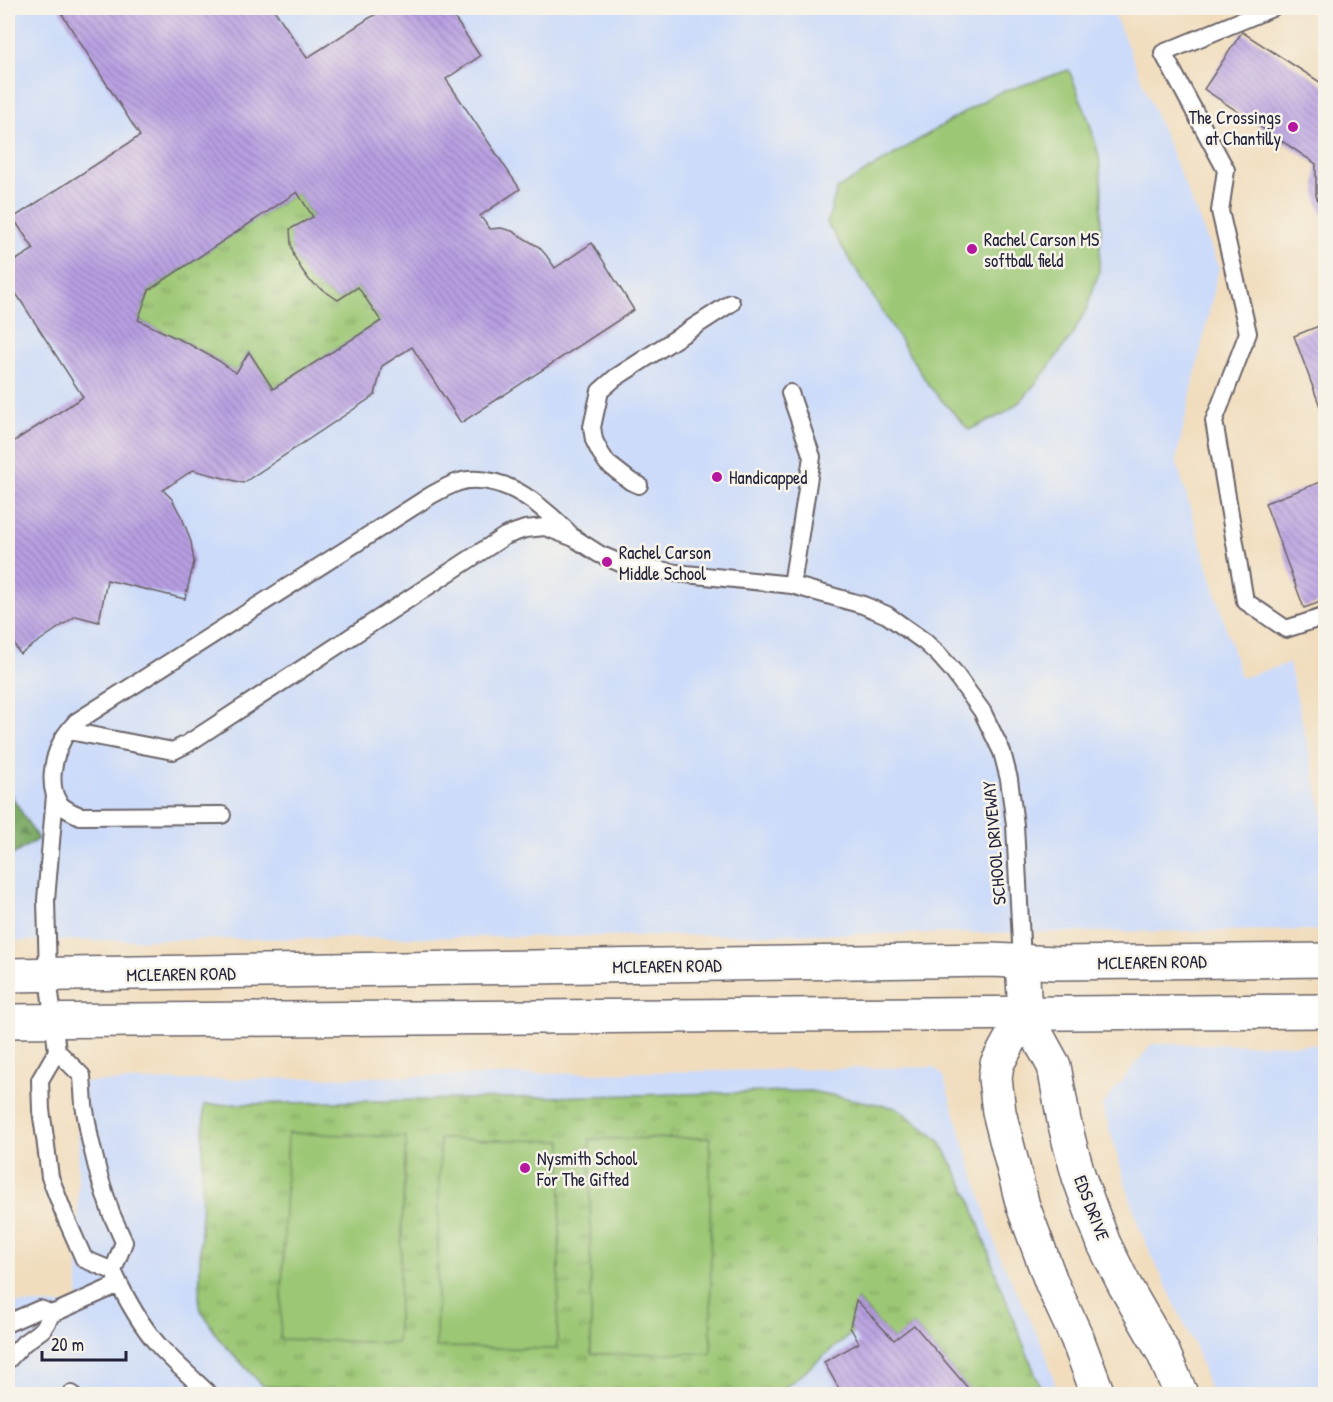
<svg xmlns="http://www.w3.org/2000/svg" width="1333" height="1402" viewBox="0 0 1333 1402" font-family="'Patrick Hand',sans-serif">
  <defs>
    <pattern id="grass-tufts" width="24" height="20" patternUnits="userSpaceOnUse" patternTransform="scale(1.5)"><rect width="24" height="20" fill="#9cc774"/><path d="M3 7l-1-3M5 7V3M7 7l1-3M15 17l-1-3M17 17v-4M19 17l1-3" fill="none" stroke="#7fa160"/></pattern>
    <pattern id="forest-firs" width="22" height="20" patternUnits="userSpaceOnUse" patternTransform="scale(1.5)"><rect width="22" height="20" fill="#7dac66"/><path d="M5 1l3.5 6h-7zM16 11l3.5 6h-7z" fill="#668c55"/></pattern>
    <pattern id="building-back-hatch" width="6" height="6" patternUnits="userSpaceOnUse" patternTransform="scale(1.5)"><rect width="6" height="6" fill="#b89fe2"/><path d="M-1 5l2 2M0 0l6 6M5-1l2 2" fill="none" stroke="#9581b8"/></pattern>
  </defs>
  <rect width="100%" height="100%" fill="#f7f3e8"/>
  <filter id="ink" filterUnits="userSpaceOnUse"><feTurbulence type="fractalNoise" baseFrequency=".0167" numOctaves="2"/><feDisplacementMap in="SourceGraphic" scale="12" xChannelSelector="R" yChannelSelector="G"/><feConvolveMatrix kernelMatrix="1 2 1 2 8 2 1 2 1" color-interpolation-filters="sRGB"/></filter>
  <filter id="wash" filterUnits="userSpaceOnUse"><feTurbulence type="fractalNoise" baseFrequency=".008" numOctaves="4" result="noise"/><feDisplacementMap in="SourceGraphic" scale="24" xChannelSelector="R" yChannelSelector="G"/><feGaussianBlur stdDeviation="1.35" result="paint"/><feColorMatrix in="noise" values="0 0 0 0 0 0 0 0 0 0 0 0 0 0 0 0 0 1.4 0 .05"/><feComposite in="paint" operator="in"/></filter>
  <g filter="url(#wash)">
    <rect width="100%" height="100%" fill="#f1ddbd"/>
    <path fill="#ccdbfa" d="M 8,8 L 1112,8 L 1219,268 L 1176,460 L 1241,678 L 1289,663 L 1325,822 L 1325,930 L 8,941 Z
      M 1152,1044 L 1325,1045 L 1325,1394 L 1211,1394 L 1195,1347 L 1139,1228 L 1102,1105 Z
      M 934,1067 L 943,1076 L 998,1253 L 1045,1351 L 1058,1394 L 8,1394 L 8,1303 L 78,1305 L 78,1082 Z"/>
    <path fill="url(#grass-tufts)" stroke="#5f7458" stroke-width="1.5" d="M 297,192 L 313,217 L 290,230 C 293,265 308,282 338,300 L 358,287 L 381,321 L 273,389 L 249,352 L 236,373 L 219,361 L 187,343 L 138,320 L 149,290 Z
      M 810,1091 L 897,1108 L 940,1141 L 969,1196 L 996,1274 L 1043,1394 L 973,1394 L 914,1325 L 894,1340 L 857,1300 L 850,1327 L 853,1332 L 777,1394 L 374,1394 L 263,1386 L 219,1339 L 199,1307 L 204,1105 Z"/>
    <path fill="url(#forest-firs)" stroke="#506750" stroke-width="1.5" d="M 8,790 L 38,839 L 8,858 Z"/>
    <path fill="#9cc774" stroke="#5f7458" stroke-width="1.5" d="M 1069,70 L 1089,121 L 1099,156 L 1102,189 L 1099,272 L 1087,308 L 1071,337 L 1045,372 L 1022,400 L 1003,414 L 969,430 L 929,386 L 827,223 L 837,189 L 993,95 Z
      M 288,1133 L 406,1137 L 397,1343 L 280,1339 Z
      M 710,1138 L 711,1353 L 591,1354 L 590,1139 Z
      M 440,1139 L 562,1141 L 557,1349 L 436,1347 Z"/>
    <g id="blocks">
      <path fill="url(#building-back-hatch)" fill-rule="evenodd" d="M 58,8 L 273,8 L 307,58 L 385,8 L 448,8 L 480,56 L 446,79 L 520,189 L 480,216 L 490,229 L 501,228 L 512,231 L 539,247 L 546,255 L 555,268 L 592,243 L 634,310 L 461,423 L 412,347 L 382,366 L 375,395 L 243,483 L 193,470 L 163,490 L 172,499 L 183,520 L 191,542 L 194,562 L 185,599 L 107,580 L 99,622 L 76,616 L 20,654 L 8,634 L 8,445 L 83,397 L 8,281 L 8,265 L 34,249 L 13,218 L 140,136 ZM 297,192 L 313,217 L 290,229 L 291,244 L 294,256 L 302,270 L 310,281 L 338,300 L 358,287 L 381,321 L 273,389 L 249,352 L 236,373 L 219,361 L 187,343 L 138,320 L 149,290 Z
        M 1242,32 L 1326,86 L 1326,228 L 1316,195 L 1316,164 L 1204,89 Z
        M 1326,323 L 1326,420 L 1325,420 L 1294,336 Z
        M 1326,480 L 1326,600 L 1304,608 L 1265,503 Z
        M 1322,1236 L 1326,1236 L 1326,1394 L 1322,1394 Z
        M 856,1300 L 894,1340 L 914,1325 L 973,1394 L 842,1394 L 824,1362 L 859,1343 L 850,1327 Z"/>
    </g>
  </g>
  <g filter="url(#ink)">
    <use href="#blocks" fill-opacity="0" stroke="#6a6368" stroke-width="1.5"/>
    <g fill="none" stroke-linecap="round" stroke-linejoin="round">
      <g stroke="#6a6368" stroke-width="20">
        <path id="service" d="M 1272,8 L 1163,53 L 1226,170 L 1220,211 L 1248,333 L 1214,421 L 1245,601 L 1286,629 L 1326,616
          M 790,393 L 812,457 L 792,585
          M 639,485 L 630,481 L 607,463 L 600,452 L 594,440 L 592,427 L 600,391 L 615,378 L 731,303
          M 69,731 L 173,751 L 187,744 L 505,536 L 525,529 L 545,527 L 574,538 L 599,554 L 620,563 L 676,573 L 792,585 L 863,605 L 887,615 L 925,642 L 938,654 L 953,671 L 982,711 L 1002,752 L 1009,779 L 1015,825 L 1022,961
          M 55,795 L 46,900 L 48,976 L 57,1051 L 82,1076 L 84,1105 L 90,1139 L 99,1176 L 111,1213 L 124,1242 L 113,1271 L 84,1259 L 65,1216 L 50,1177 L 45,1138 L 41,1110 L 40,1080 L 57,1051
          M 222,815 L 80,816 C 74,813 65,810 60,804 C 47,788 53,758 62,741 C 65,734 71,728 76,722 L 430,496 C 441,490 455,481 469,480 C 509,477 542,506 569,533
          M 113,1271 C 125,1297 140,1324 159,1346 C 175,1363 193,1379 209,1394
          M 52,1314 L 119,1284
          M 8,1323 L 40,1309 L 52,1314 L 43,1329 L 24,1343 L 8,1360
          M 71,1394 L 72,1394"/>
      </g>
      <g stroke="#6a6368" stroke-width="36">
        <path id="tertiary" d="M 1022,961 L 1025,1013 L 1054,1066 L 1064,1121 L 1070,1145 L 1079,1177 L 1091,1210 L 1104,1244 L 1124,1284 L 1163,1352 L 1181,1394
          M 1025,1013 L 997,1064 L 995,1078 L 999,1112 L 1023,1206 L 1052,1284 L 1077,1338 L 1098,1394"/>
      </g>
      <g stroke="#6a6368" stroke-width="36">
        <path id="secondary" d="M 8,975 L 991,960 L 1056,963 L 1326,960
          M 8,1021 L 1326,1011"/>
      </g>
      <use href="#service" stroke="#fff" stroke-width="16"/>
      <use href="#tertiary" stroke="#fff" stroke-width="33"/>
      <use href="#secondary" stroke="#fff" stroke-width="33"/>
    </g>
  </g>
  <g fill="#b5179e" stroke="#f7f3e8" stroke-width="2">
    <circle cx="1293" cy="127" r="6"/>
    <circle cx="972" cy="249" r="6"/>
    <circle cx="717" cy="477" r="6"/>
    <circle cx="607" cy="562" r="6"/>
    <circle cx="525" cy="1168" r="6"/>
  </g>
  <g text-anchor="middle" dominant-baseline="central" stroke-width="5" stroke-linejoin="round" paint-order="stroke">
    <g font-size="18" fill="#22223b" stroke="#f7f3e8" text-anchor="start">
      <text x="1281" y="117" text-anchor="end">The Crossings<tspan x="1281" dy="21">at Chantilly</tspan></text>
      <text x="984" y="239">Rachel Carson MS<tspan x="984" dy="21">softball field</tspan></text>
      <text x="729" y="477">Handicapped</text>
      <text x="619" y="552">Rachel Carson<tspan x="619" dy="21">Middle School</tspan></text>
      <text x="537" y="1158">Nysmith School<tspan x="537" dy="21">For The Gifted</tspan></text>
    </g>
    <g font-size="18" fill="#22223b" stroke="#f7f3e8">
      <text transform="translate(994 843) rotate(-95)">SCHOOL DRIVEWAY</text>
      <text transform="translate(1152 962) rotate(-1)">MCLEAREN ROAD</text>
      <text transform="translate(667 966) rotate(-1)">MCLEAREN ROAD</text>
      <text transform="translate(181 974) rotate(-1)">MCLEAREN ROAD</text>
      <text transform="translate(1092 1208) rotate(69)">EDS DRIVE</text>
    </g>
  </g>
  <rect width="1333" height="1402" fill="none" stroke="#f7f3e8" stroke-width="30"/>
  <path d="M42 1351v9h84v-9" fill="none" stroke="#22223b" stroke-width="3"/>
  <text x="51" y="1351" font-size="18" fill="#22223b" stroke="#f7f3e8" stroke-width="4.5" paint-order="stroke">20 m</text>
</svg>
